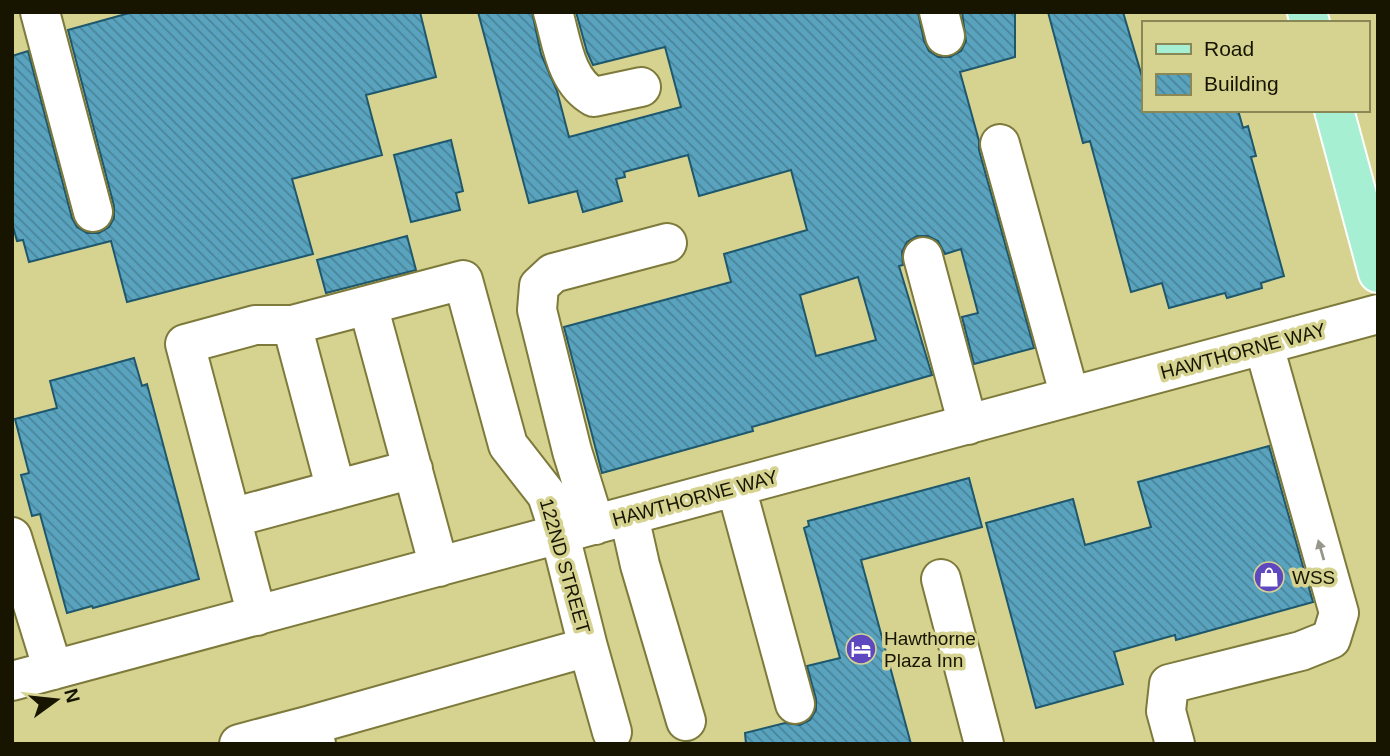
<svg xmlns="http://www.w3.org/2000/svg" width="1390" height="756" viewBox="0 0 1390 756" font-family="Arial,sans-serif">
  <defs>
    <pattern id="building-back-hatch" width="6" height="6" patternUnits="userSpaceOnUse" patternTransform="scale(1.75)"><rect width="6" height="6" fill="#59a3bf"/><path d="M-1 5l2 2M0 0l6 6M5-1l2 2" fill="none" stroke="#498499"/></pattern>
  </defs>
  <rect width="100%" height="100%" fill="#d6d391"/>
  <path fill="url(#building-back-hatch)" stroke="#1f586d" stroke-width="2" fill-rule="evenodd" d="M 133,12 L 420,12 L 436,77 L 366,95 L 382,155 L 292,179 L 313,254 L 127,302 L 111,241 L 29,262 L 23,240 L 17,241 L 12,223 L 12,56 L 28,51 L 72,218 L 77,227 L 87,233 L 99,233 L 109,227 L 114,218 L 114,206 L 68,30 Z
    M 478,12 L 532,12 L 541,54 L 557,91 L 569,137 L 681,107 L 665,47 L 593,65 L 587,52 L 576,12 L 918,12 L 924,41 L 929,51 L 938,57 L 950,57 L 961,51 L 966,41 L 962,12 L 1015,12 L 1015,57 L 960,72 L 979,141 L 979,150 L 1034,348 L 974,364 L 962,317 L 978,313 L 961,249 L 945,254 L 938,241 L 928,236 L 917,236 L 907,242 L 902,252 L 903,265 L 899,266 L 932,375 L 752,427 L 753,431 L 602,473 L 564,327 L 731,282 L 724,254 L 807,230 L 791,170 L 699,196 L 688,155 L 624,172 L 625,177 L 616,179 L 622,201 L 583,212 L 577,191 L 529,203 ZM 858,277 L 876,340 L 816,356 L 800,295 Z
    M 1048,12 L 1123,12 L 1143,80 L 1143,110 L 1238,110 L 1243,128 L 1248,126 L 1256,156 L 1251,157 L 1284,276 L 1261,283 L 1262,288 L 1227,298 L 1225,293 L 1169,308 L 1162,283 L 1131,292 L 1090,141 L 1083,143 Z
    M 451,140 L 463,191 L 456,193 L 460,210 L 411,222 L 394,155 Z
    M 407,236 L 416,270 L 326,293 L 317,260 Z
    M 134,358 L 142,386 L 147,384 L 199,579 L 93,608 L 92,606 L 67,613 L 40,514 L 32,516 L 21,475 L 29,473 L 15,419 L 57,408 L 50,381 Z
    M 1269,446 L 1313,602 L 1176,640 L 1175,635 L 1114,652 L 1123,684 L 1036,708 L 986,523 L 1073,499 L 1085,545 L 1151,527 L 1138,482 Z
    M 969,478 L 982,527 L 861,560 L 911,744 L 746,744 L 745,733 L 785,723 L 800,725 L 810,720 L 816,710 L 816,699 L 807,666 L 840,658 L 804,528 L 809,526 L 808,521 Z"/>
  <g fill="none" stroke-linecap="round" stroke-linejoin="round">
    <g stroke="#7d7a3b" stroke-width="42">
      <path id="minor" d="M 40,12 L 93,212
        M 553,12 C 562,42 565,81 594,97 L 641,87
        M 939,12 L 945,36
        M 1000,144 L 1070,397
        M 923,257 L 968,425
        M 292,325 L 336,490
        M 736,487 L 795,704
        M 629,516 L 640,565 L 686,721
        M 231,518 L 413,469
        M 595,525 L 572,451 L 537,310 L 539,286 L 553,273 L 667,243
        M 12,537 L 53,670
        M 941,579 L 984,744
        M 257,616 L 185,344 L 255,325 L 292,325 L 368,305 L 439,567
        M 588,647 L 612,732
        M 12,681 L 1378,314
        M 239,744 L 311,725
        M 316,744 L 311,725 L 588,647 L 560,535 L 547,495 L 508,445 L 463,280 L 368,305
        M 1175,744 L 1166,711 L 1169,684 L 1301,651 L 1331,639 L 1339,613 L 1264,346"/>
    </g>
    <g stroke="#fff" stroke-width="42">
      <path id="major" d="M 1307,12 L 1310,23
        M 1334,110 L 1378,273"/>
    </g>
    <use href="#minor" stroke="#fff" stroke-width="38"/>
    <use href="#major" stroke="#a7efd3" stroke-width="38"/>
  </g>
  <defs><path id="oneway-solid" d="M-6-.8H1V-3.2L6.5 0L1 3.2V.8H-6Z" transform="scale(1.75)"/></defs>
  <use fill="#97968c" href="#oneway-solid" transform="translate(1321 550) rotate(-106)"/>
  <defs>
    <g id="shop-disc" transform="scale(1.575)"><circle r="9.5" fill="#5d48c0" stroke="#d6d391"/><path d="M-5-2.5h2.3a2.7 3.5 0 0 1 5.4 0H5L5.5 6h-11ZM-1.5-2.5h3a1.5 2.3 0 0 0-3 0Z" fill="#fff"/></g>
    <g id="hotel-disc" transform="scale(1.575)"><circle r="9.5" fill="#5d48c0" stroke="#d6d391"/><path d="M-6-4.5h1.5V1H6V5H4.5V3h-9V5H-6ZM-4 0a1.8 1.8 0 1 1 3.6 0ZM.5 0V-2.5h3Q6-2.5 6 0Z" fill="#fff"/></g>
  </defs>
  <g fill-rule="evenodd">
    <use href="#shop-disc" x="1269" y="577"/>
    <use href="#hotel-disc" x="861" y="649"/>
  </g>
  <g text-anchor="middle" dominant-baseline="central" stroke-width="7" stroke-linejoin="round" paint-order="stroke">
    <g font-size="19" fill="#171500" stroke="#d6d391">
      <text transform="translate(1243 351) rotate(-15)">HAWTHORNE WAY</text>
      <text transform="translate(695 498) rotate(-15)">HAWTHORNE WAY</text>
      <text transform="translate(565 566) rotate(74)">122ND STREET</text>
    </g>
    <g font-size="19" fill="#171500" stroke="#d6d391" text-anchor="start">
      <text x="1292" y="577">WSS</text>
      <text x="884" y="638">Hawthorne<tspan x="884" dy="22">Plaza Inn</tspan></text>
    </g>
  </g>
  <rect width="1390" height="756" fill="none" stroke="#171500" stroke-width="28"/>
  <rect x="1142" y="21" width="228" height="91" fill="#d6d391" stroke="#8a8757" stroke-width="2"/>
  <rect x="1156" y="44" width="35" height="10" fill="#a7efd3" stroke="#8a8757" stroke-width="2"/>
  <text x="1204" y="56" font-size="21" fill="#171500">Road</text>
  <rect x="1156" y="74" width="35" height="21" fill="url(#building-back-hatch)" stroke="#8a8757" stroke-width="2"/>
  <text x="1204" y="91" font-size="21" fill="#171500">Building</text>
  <g transform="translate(56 700) rotate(75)" stroke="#d6d391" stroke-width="5" paint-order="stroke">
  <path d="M0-5L12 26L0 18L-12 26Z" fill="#171500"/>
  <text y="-10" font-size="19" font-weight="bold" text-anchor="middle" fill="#171500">N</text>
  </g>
</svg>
